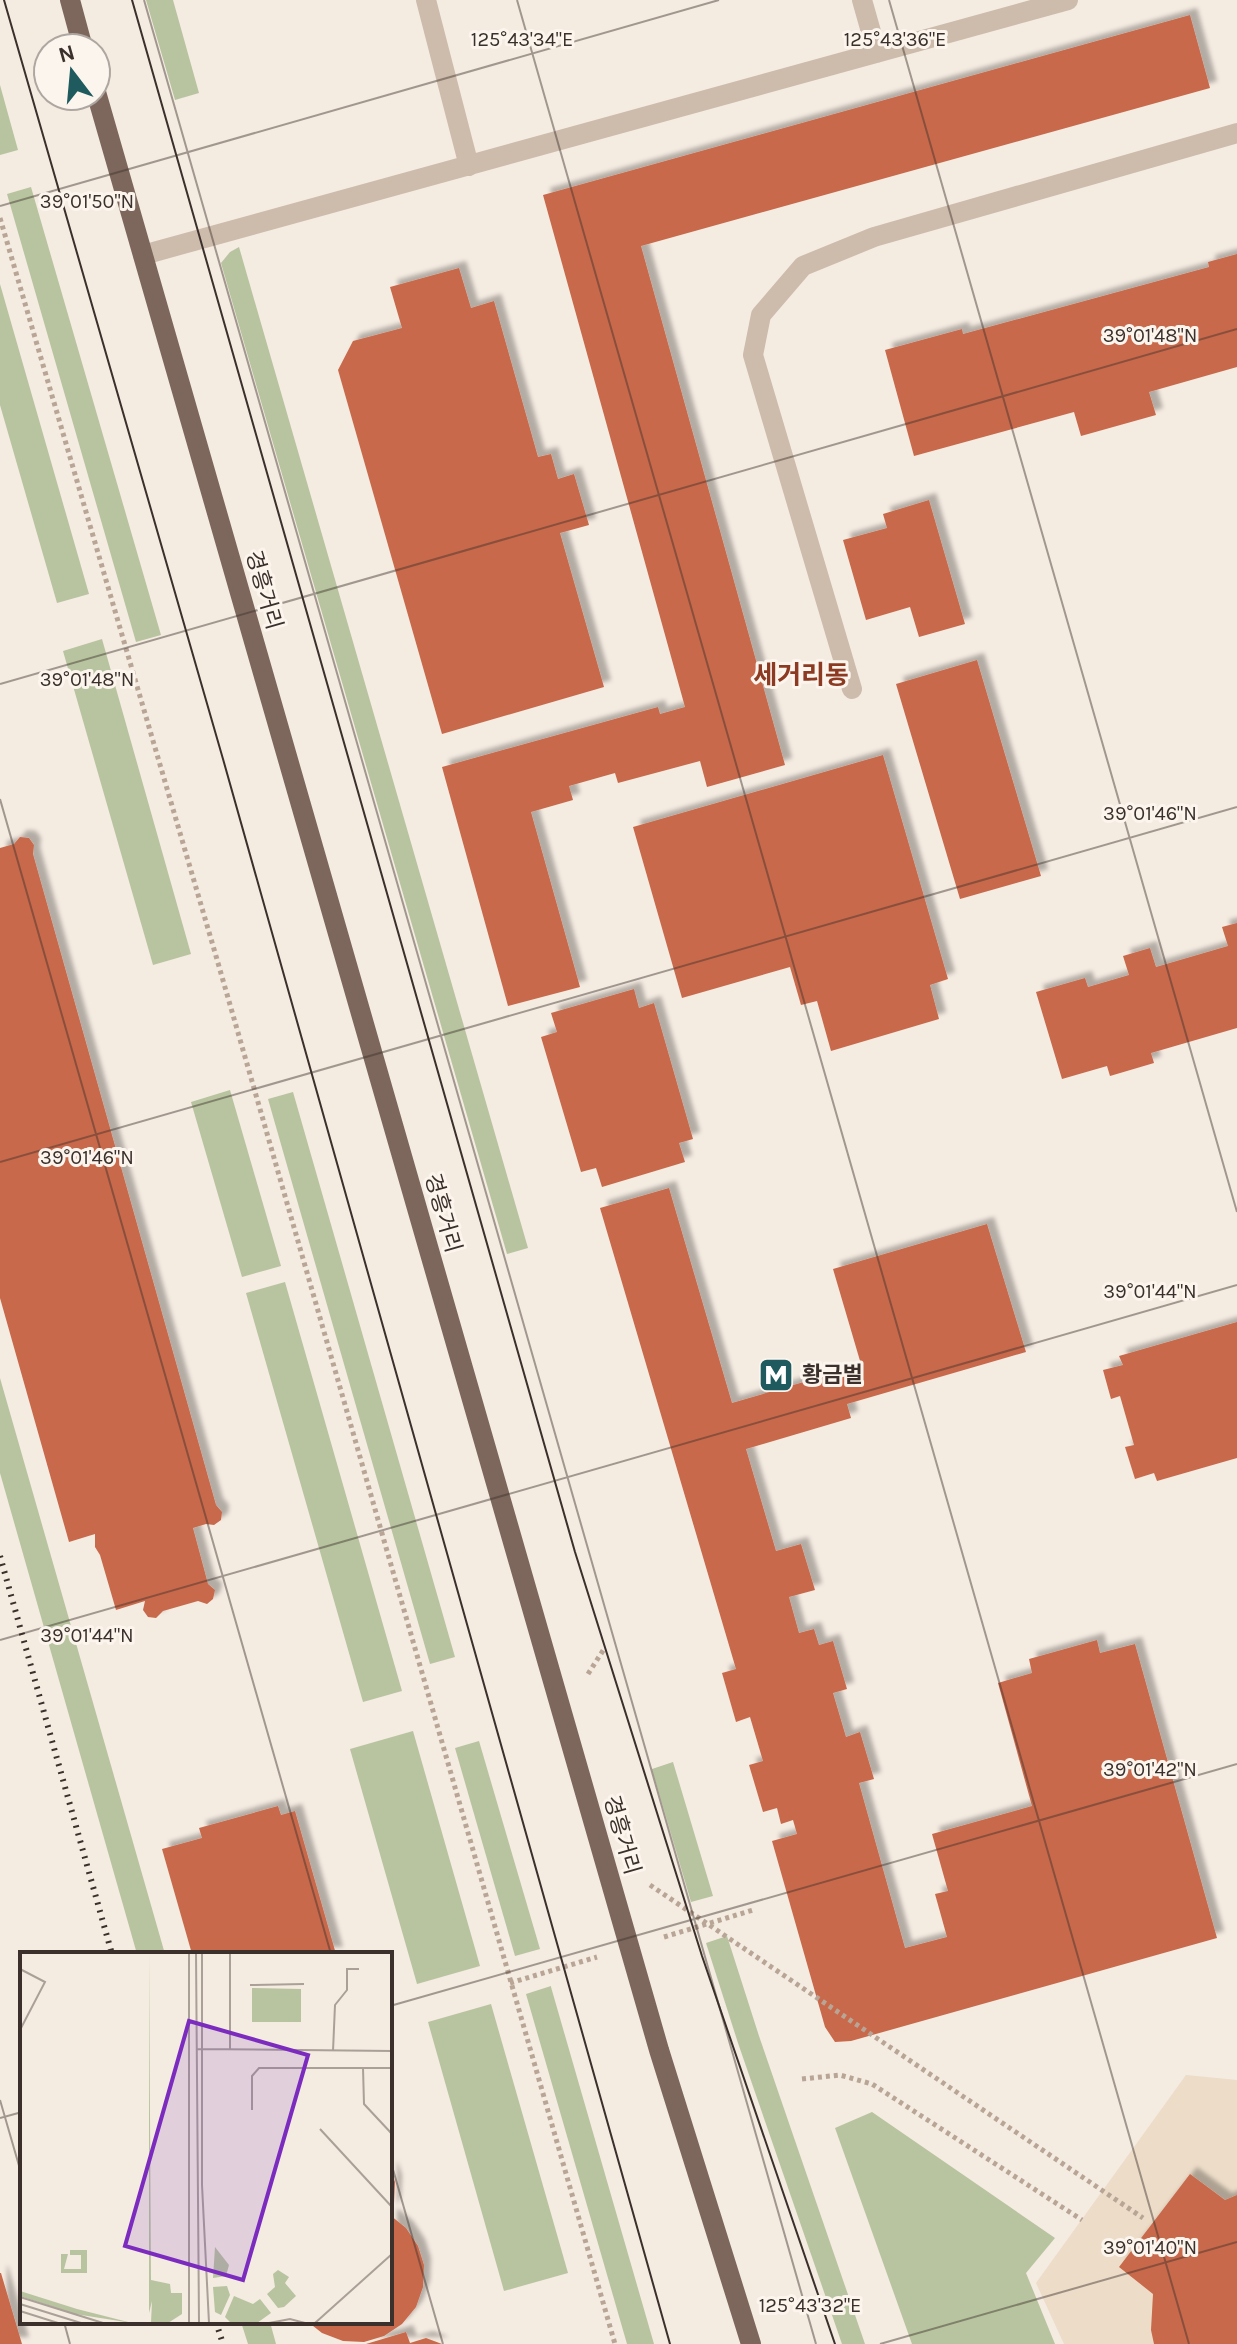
<svg xmlns="http://www.w3.org/2000/svg" width="1237" height="2344" viewBox="0 0 1237 2344" font-family="Karla,'Noto Sans KR',sans-serif">
  <defs>
    <filter id="shadow"><feDropShadow dx="7" dy="-7" stdDeviation="2" flood-color="#0004"/></filter>
  </defs>
  <rect width="100%" height="100%" fill="#f4ebe1"/>
  <path fill="#b8c4a0" d="M 146,0 L 173,0 L 199,93 L 175,100 Z
    M 0,85 L 18,150 L 0,155 Z
    M 31,187 L 161,635 L 136,642 L 7,194 Z
    M 239,247 L 528,1248 L 507,1254 L 221,263 L 230,252 Z
    M 0,284 L 89,594 L 57,603 L 0,405 Z
    M 102,639 L 191,954 L 153,965 L 63,651 Z
    M 230,1090 L 281,1266 L 242,1277 L 191,1102 Z
    M 293,1092 L 455,1657 L 430,1664 L 268,1099 Z
    M 285,1282 L 402,1691 L 363,1702 L 246,1293 Z
    M 0,1378 L 165,1954 L 137,1954 L 0,1473 Z
    M 413,1731 L 480,1966 L 417,1984 L 350,1749 Z
    M 479,1741 L 540,1949 L 515,1956 L 455,1748 Z
    M 673,1762 L 713,1896 L 691,1902 L 652,1769 Z
    M 727,1936 L 759,2036 L 865,2344 L 842,2344 L 738,2043 L 706,1943 Z
    M 551,1986 L 551,1987 L 654,2344 L 627,2344 L 526,1994 Z
    M 491,2004 L 568,2273 L 504,2291 L 428,2022 Z
    M 872,2112 L 1055,2238 L 1026,2273 L 1055,2344 L 912,2344 L 835,2128 Z
    M 241,2322 L 270,2322 L 276,2344 L 248,2344 Z"/>
  <path fill="#ecdcc8" d="M 1186,2075 L 1237,2080 L 1237,2344 L 1064,2344 L 1036,2283 Z"/>
  <path fill="#c8694b" filter="url(#shadow)" d="M 1190,15 L 1210,88 L 641,246 L 785,765 L 707,787 L 700,761 L 618,783 L 615,773 L 569,786 L 573,800 L 531,812 L 580,987 L 508,1006 L 442,767 L 658,707 L 660,714 L 685,707 L 543,195 Z
    M 1237,254 L 1237,367 L 1149,392 L 1156,415 L 1081,436 L 1074,412 L 914,456 L 885,350 L 962,329 L 963,334 L 1209,267 L 1208,262 Z
    M 459,268 L 471,308 L 494,301 L 538,457 L 551,454 L 558,479 L 574,474 L 589,525 L 560,533 L 604,687 L 442,734 L 338,370 L 353,341 L 402,328 L 390,287 Z
    M 929,500 L 965,624 L 919,637 L 910,607 L 866,620 L 843,540 L 887,528 L 883,514 Z
    M 977,660 L 1041,876 L 960,899 L 896,684 Z
    M 883,755 L 948,979 L 930,985 L 939,1019 L 831,1051 L 817,1001 L 801,1005 L 790,967 L 682,998 L 633,827 Z
    M 20,837 L 29,838 L 34,845 L 33,854 L 216,1505 L 222,1512 L 221,1520 L 214,1525 L 206,1524 L 193,1528 L 208,1584 L 215,1590 L 213,1599 L 207,1604 L 198,1601 L 163,1611 L 156,1618 L 148,1617 L 143,1610 L 145,1601 L 116,1610 L 100,1555 L 95,1547 L 95,1534 L 69,1542 L 0,1298 L 0,848 L 14,844 Z
    M 1237,923 L 1237,1028 L 1151,1053 L 1154,1063 L 1110,1076 L 1107,1066 L 1062,1079 L 1036,992 L 1085,978 L 1088,987 L 1129,975 L 1123,956 L 1150,948 L 1156,967 L 1228,946 L 1222,927 Z
    M 634,989 L 639,1008 L 654,1003 L 693,1139 L 679,1143 L 685,1162 L 602,1187 L 596,1168 L 581,1172 L 541,1037 L 557,1032 L 551,1013 Z
    M 669,1188 L 732,1403 L 838,1372 L 840,1378 L 863,1371 L 833,1269 L 987,1224 L 1026,1352 L 847,1404 L 851,1418 L 746,1449 L 776,1551 L 801,1544 L 815,1590 L 789,1597 L 799,1633 L 814,1629 L 819,1645 L 833,1641 L 847,1689 L 833,1693 L 846,1737 L 860,1732 L 874,1779 L 859,1783 L 905,1948 L 947,1937 L 935,1894 L 948,1891 L 932,1834 L 1032,1806 L 998,1683 L 1032,1673 L 1029,1659 L 1097,1640 L 1100,1653 L 1135,1644 L 1217,1938 L 851,2041 L 835,2042 L 825,2027 L 772,1841 L 797,1834 L 793,1820 L 781,1824 L 777,1808 L 763,1812 L 749,1765 L 763,1761 L 750,1717 L 736,1722 L 722,1673 L 736,1669 L 600,1208 Z
    M 1237,1322 L 1237,1458 L 1157,1481 L 1154,1473 L 1135,1479 L 1125,1447 L 1134,1445 L 1120,1396 L 1111,1399 L 1103,1370 L 1123,1365 L 1119,1356 Z
    M 278,1806 L 281,1815 L 295,1811 L 336,1954 L 192,1954 L 162,1849 L 202,1838 L 199,1828 Z
    M 390,2167 L 395,2182 L 394,2203 L 390,2212 Z
    M 1190,2174 L 1225,2200 L 1237,2195 L 1237,2344 L 1154,2344 L 1151,2330 L 1153,2294 L 1119,2267 Z
    M 390,2215 L 406,2228 L 418,2246 L 424,2265 L 423,2287 L 416,2307 L 402,2324 L 384,2336 L 364,2342 L 343,2341 L 322,2333 L 308,2322 L 390,2322 Z
    M 0,2273 L 1,2273 L 22,2344 L 0,2344 Z
    M 406,2332 L 410,2343 L 426,2338 L 442,2344 L 366,2344 Z"/>
  <g fill="none" stroke-linecap="round" stroke-linejoin="round">
    <path stroke="#b9a596" stroke-width="5" stroke-dasharray="4 4" stroke-linecap="butt" d="M 0,218 L 216,956 L 615,2344
      M 588,1674 L 604,1649
      M 650,1885 L 1143,2218
      M 664,1937 L 753,1910
      M 510,1983 L 597,1957
      M 802,2079 L 840,2075 L 872,2084 L 1082,2220"/>
    <path stroke="#cdbbac" stroke-width="20" d="M 426,0 L 469,166
      M 862,0 L 877,53
      M 143,255 L 1068,0
      M 852,689 L 753,355 L 761,315 L 803,266 L 874,237 L 1237,133"/>
    <path stroke="#7d675c" stroke-width="20" d="M 70,0 L 83,48
      M 96,92 L 659,2050 L 751,2344"/>
    <path stroke="#3b302b" stroke-width="2" d="M 4,0 L 223,759 L 670,2344
      M 132,0 L 575,1552 L 702,1956 L 835,2344"/>
    <path stroke="#3b302b" stroke-width="6" stroke-dasharray="2 6" stroke-linecap="butt" d="M 0,1556 L 112,1954
      M 216,2322 L 223,2344"/>
  </g>
  <path fill="none" stroke="#3b302b" stroke-width="2" stroke-opacity="0.45" d="M 144,0 L 816,2344M 517,0 L 1189,2344M 889,0 L 1237,1212M 0,206 L 719,0M 0,684 L 1237,329M 0,799 L 331,1954M 0,1162 L 1237,807M 0,1640 L 1237,1285M 390,2006 L 1237,1764M 0,2100 L 22,2176M 0,2118 L 22,2112M 390,2159 L 443,2344M 64,2322 L 70,2344M 880,2344 L 1237,2242"/>
  <defs>
    <g id="metro-square" transform="scale(1.8)"><rect x="-9" y="-9" width="18" height="18" rx="4" fill="#1f5a5e" stroke="#fbf5ee"/><path d="M-5.5 5V-5H-3L0 0L3-5H5.5V5H3V-.5L0 4L-3-.5V5Z" fill="#fff"/></g>
  </defs>
  <g fill-rule="evenodd">
    <use href="#metro-square" x="776" y="1375"/>
  </g>
  <g text-anchor="middle" dominant-baseline="central" stroke-width="6" stroke-linejoin="round" paint-order="stroke">
    <g font-size="22" fill="#3b302b" stroke="#fbf5ee">
      <text transform="translate(264 590) rotate(74)">경흥거리</text>
      <text transform="translate(443 1213) rotate(74)">경흥거리</text>
      <text transform="translate(622 1835) rotate(74)">경흥거리</text>
    </g>
    <g font-size="22" font-weight="bold" fill="#3b302b" stroke="#fbf5ee" text-anchor="start">
      <text x="802" y="1375">황금벌</text>
    </g>
    <g font-size="26" font-weight="bold" fill="#8c3b22" stroke="#fbf5ee">
      <text x="801" y="675">세거리동</text>
    </g>
  </g>
  <g transform="translate(20 1952)">
    <rect width="372" height="372" fill="#f4ebe1"/>
    <path d="M 129,1 L 131,328 L 150,332 L 151,341 L 162,341 L 162,362 L 148,371 L 131,371 L 132,349 L 129,361 ZM 232,36 L 281,37 L 281,70 L 232,70 ZM 195,295 L 209,313 L 206,324 L 193,326 ZM 50,298 L 67,298 L 67,321 L 41,321 L 41,302 L 48,302 L 44,317 L 61,317 L 61,303 L 50,303 ZM 258,318 L 269,325 L 265,331 L 276,344 L 264,355 L 258,356 L 247,342 L 255,335 L 253,322 ZM 207,334 L 210,343 L 201,363 L 195,360 L 193,335 ZM 0,339 L 57,357 L 112,371 L 55,362 L 0,344 ZM 214,344 L 233,352 L 240,347 L 251,361 L 237,371 L 211,371 L 205,365 Z" fill="#b8c4a0"/>
    <path fill="none" stroke="#aaa098" stroke-width="2" d="M 176,1 L 179,371M 182,1 L 182,233 L 189,371M 0,17 L 25,30 L 0,78M 230,33 L 284,32M 176,97 L 372,99M 210,98 L 210,1M 313,99 L 315,53 L 327,38 L 327,17 L 339,17M 343,116 L 344,152 L 372,182M 232,158 L 232,124 L 239,116 L 372,116M 300,177 L 372,255M 0,345 L 83,371M 0,352 L 61,371M 0,359 L 38,371M 169,371 L 169,1M 249,371 L 270,367 L 285,371M 295,371 L 372,302"/>
    <path fill="#7b2cbf" fill-opacity="0.15" stroke="#7b2cbf" stroke-width="4" d="M 169,69 L 288,103 L 223,328 L 105,294 Z"/>
    <rect width="372" height="372" fill="none" stroke="#3b302b" stroke-width="4"/>
  </g>
  <g font-size="20" text-anchor="middle" fill="#3b302b" stroke="#fbf5ee" stroke-width="6" stroke-linejoin="round" paint-order="stroke">
    <text x="522" y="46">125°43'34"E</text>
    <text x="895" y="46">125°43'36"E</text>
    <text x="87" y="208">39°01'50"N</text>
    <text x="1150" y="342">39°01'48"N</text>
    <text x="87" y="686">39°01'48"N</text>
    <text x="1150" y="820">39°01'46"N</text>
    <text x="87" y="1164">39°01'46"N</text>
    <text x="1150" y="1298">39°01'44"N</text>
    <text x="87" y="1642">39°01'44"N</text>
    <text x="1150" y="1776">39°01'42"N</text>
    <text x="1150" y="2254">39°01'40"N</text>
    <text x="810" y="2312">125°43'32"E</text>
  </g>
  <g transform="translate(72 72) rotate(344)"><circle r="38" fill="#fbf5ee" stroke="#aea6a0" stroke-width="2"/>
  <path d="M0-6L14 30L0 20L-14 30Z" fill="#1f5a5e"/>
  <text y="-12" font-size="22" font-weight="bold" text-anchor="middle" fill="#3b302b">N</text>
  </g>
</svg>
